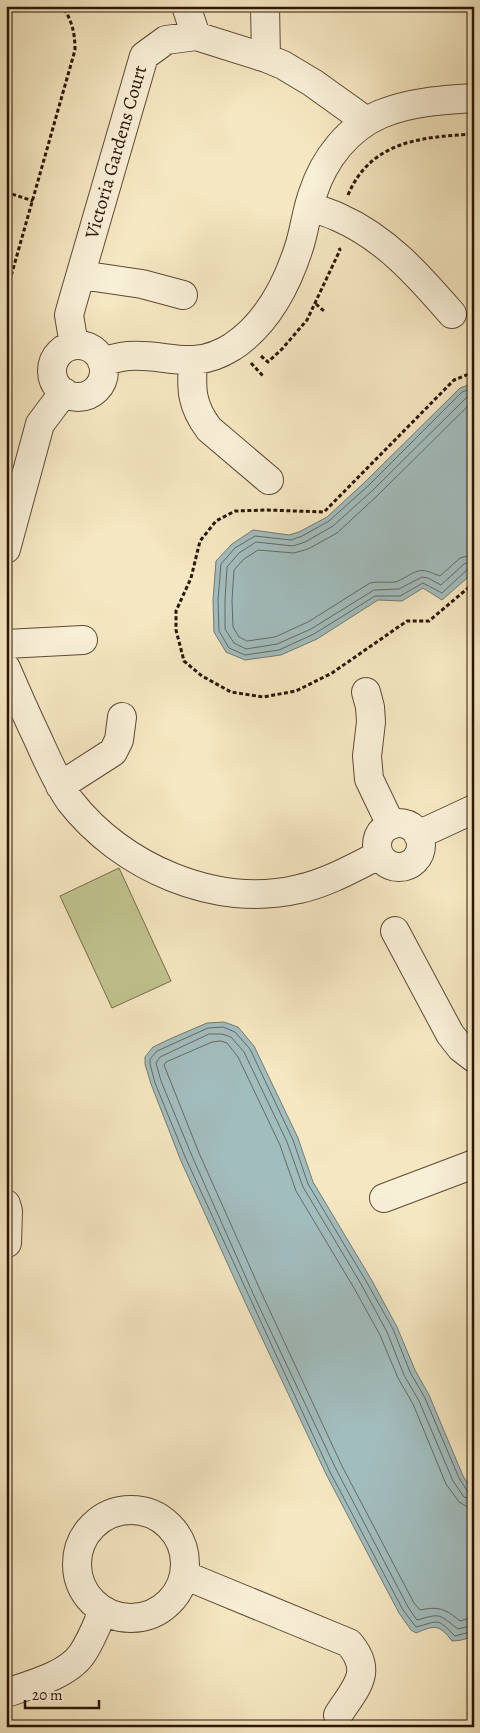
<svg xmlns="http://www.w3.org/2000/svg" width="480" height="1733" viewBox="0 0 480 1733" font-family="Alegreya,serif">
  <rect width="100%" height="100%" fill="#f5e7c1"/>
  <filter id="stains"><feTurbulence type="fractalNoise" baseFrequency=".004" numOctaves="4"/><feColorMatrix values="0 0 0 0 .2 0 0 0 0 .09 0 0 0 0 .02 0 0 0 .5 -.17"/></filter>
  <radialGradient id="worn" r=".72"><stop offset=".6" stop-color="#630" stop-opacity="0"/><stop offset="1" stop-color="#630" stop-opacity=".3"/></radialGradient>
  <path fill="#c1c48f" stroke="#766c4a" d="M 119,868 L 171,981 L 112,1008 L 60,896 Z"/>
  <path fill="#a2bdbe" stroke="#727a74" d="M 474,383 L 474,572 L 442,600 L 423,588 L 402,601 L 378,600 L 317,639 L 281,655 L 245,660 L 226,652 L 214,632 L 213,600 L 216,561 L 232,544 L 253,530 L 289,535 L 299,532 L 327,517 L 365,482 L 460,388 Z
    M 224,1022 L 238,1027 L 254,1046 L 298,1138 L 313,1182 L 371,1279 L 397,1327 L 415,1370 L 429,1395 L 463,1476 L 474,1493 L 474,1635 C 467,1639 460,1641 452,1641 C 439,1624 435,1625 416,1633 L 411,1630 L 399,1613 L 326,1474 L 245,1302 L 181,1161 L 151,1084 L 145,1064 L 145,1057 L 153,1047 L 172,1038 L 207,1023 Z"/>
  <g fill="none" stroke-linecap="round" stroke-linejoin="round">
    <path stroke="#666962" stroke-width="1" d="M 474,388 L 462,392 L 369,485 L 329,521 L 302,536 L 291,540 L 255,536 L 235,548 L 221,564 L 218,600 L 219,631 L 229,648 L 245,655 L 279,650 L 314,634 L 375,596 L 400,596 L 423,583 L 442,593 L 468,569 L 474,568
      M 474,395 L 466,398 L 373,490 L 333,526 L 305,542 L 293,546 L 256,542 L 239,553 L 227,567 L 225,600 L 225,629 L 234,643 L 246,649 L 277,644 L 311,629 L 374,590 L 399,589 L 422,577 L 428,578 L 441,585 L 464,564 L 474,561
      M 474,403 L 470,404 L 378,495 L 337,533 L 308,549 L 294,553 L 258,550 L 244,559 L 234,570 L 232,600 L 233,627 L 239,637 L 247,641 L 275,637 L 308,622 L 370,583 C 378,581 386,583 395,582 C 399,581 402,579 406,577 C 422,567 424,570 440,576 L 460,558 L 474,554
      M 474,1494 L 468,1492 L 459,1478 L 425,1398 L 410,1372 L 393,1329 L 366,1281 L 308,1184 L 293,1140 L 250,1049 L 235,1032 L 223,1027 L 208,1028 L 157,1051 L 150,1059 L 150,1064 L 155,1083 L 186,1159 L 330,1472 L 403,1610 L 416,1627 C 440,1621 436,1617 455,1636 L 474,1631
      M 474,1500 L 464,1497 L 453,1481 L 419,1401 L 404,1375 L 387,1332 L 361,1284 L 303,1187 L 287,1142 L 244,1052 L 231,1037 L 222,1034 L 209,1034 L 160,1057 L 156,1063 L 161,1081 L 192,1156 L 255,1298 L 336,1469 L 408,1607 L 417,1620 C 442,1613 438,1614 458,1629 L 474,1625
      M 474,1507 L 466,1506 L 459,1502 L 446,1484 L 413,1404 L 398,1378 L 380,1335 L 354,1288 L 296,1191 L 280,1145 L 238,1057 L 227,1043 L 221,1041 L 212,1042 L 166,1062 L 164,1065 L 199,1153 L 262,1294 L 342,1466 L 414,1603 L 420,1610 C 438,1606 446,1609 460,1621 L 474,1617"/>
    <g stroke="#5e4a35" stroke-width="30">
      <path id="minor" d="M 186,6 L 196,36
        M 265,6 L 266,58
        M 309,206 C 319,210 329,213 338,217 C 386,238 419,276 452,314
        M 81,275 L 142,284 L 183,295
        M 74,345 L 69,315 L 72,304 L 144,56 L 166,40 L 196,36 L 266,58 L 283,65 L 313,83 L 366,121
        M52 371a26 26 0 1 1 52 0a26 26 0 1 1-52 0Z
        M 193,361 C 191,389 191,405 209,429 L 269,480
        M 102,362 C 111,359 119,357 128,356 C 168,353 192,372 232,347 C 267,324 288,283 300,244 C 305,227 307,209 313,193 C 324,159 348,128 381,114 C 410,102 442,100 474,98
        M 6,549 L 40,424 L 64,392
        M 6,644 L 83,640
        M 6,668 C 16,691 26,714 37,737 C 47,759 56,781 70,801 C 121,867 216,909 299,889 C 327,883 353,868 379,855
        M 366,692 L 370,707 L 371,722 L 367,756 L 369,779 L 391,825
        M 60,786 L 113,752 L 119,740 L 122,717
        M377 845a22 22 0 1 1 44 0a22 22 0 1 1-44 0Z
        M 418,835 L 474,809
        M 395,931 L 450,1034 L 461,1048 L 474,1058
        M 384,1198 L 474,1164
        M 6,1204 L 8,1211 L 7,1243
        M77 1564a54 54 0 1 1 108 0a54 54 0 1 1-108 0Z
        M 184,1575 L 349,1643 C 374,1672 356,1687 338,1715
        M 6,1693 C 30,1685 68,1675 82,1654 C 91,1641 97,1625 103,1611"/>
    </g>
    <path stroke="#2b1506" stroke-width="3" stroke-dasharray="4 2.5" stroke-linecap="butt" d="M 6,192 L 33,201
      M 348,195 C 371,140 423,137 474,134
      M 6,294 L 75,50 C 75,33 72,20 62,6
      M 316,304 L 325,312
      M 261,356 L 268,362 L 282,349 L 307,320 L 340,250 L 339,248
      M 251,363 L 264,377
      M 474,372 L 454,380 L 324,512 L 267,510 L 235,511 L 216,521 L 200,541 L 191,578 L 176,611 L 176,630 L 184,661 L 202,676 L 231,692 L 263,697 L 296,691 L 332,673 L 407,621 L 429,621 L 474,583"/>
    <use href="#minor" stroke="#f8efd7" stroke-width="28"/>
  </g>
  <g text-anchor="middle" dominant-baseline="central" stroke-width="4" stroke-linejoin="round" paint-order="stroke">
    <g font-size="19" fill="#2b1506" stroke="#f8efd7">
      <text transform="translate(116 152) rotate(-74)">Victoria Gardens Court</text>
    </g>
  </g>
  <rect width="480" height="1733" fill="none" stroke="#f5e7c1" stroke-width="25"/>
  <rect x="8" y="8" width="465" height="1718" fill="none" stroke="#2b1506" stroke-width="2.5"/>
  <rect x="12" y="12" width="455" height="1708" fill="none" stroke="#2b1506"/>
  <path d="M25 1700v8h74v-8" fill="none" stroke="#2b1506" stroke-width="2.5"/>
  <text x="32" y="1700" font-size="15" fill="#2b1506" stroke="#f8efd7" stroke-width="4" paint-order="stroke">20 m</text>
  <rect width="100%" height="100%" filter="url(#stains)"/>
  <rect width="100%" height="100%" fill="url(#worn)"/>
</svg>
